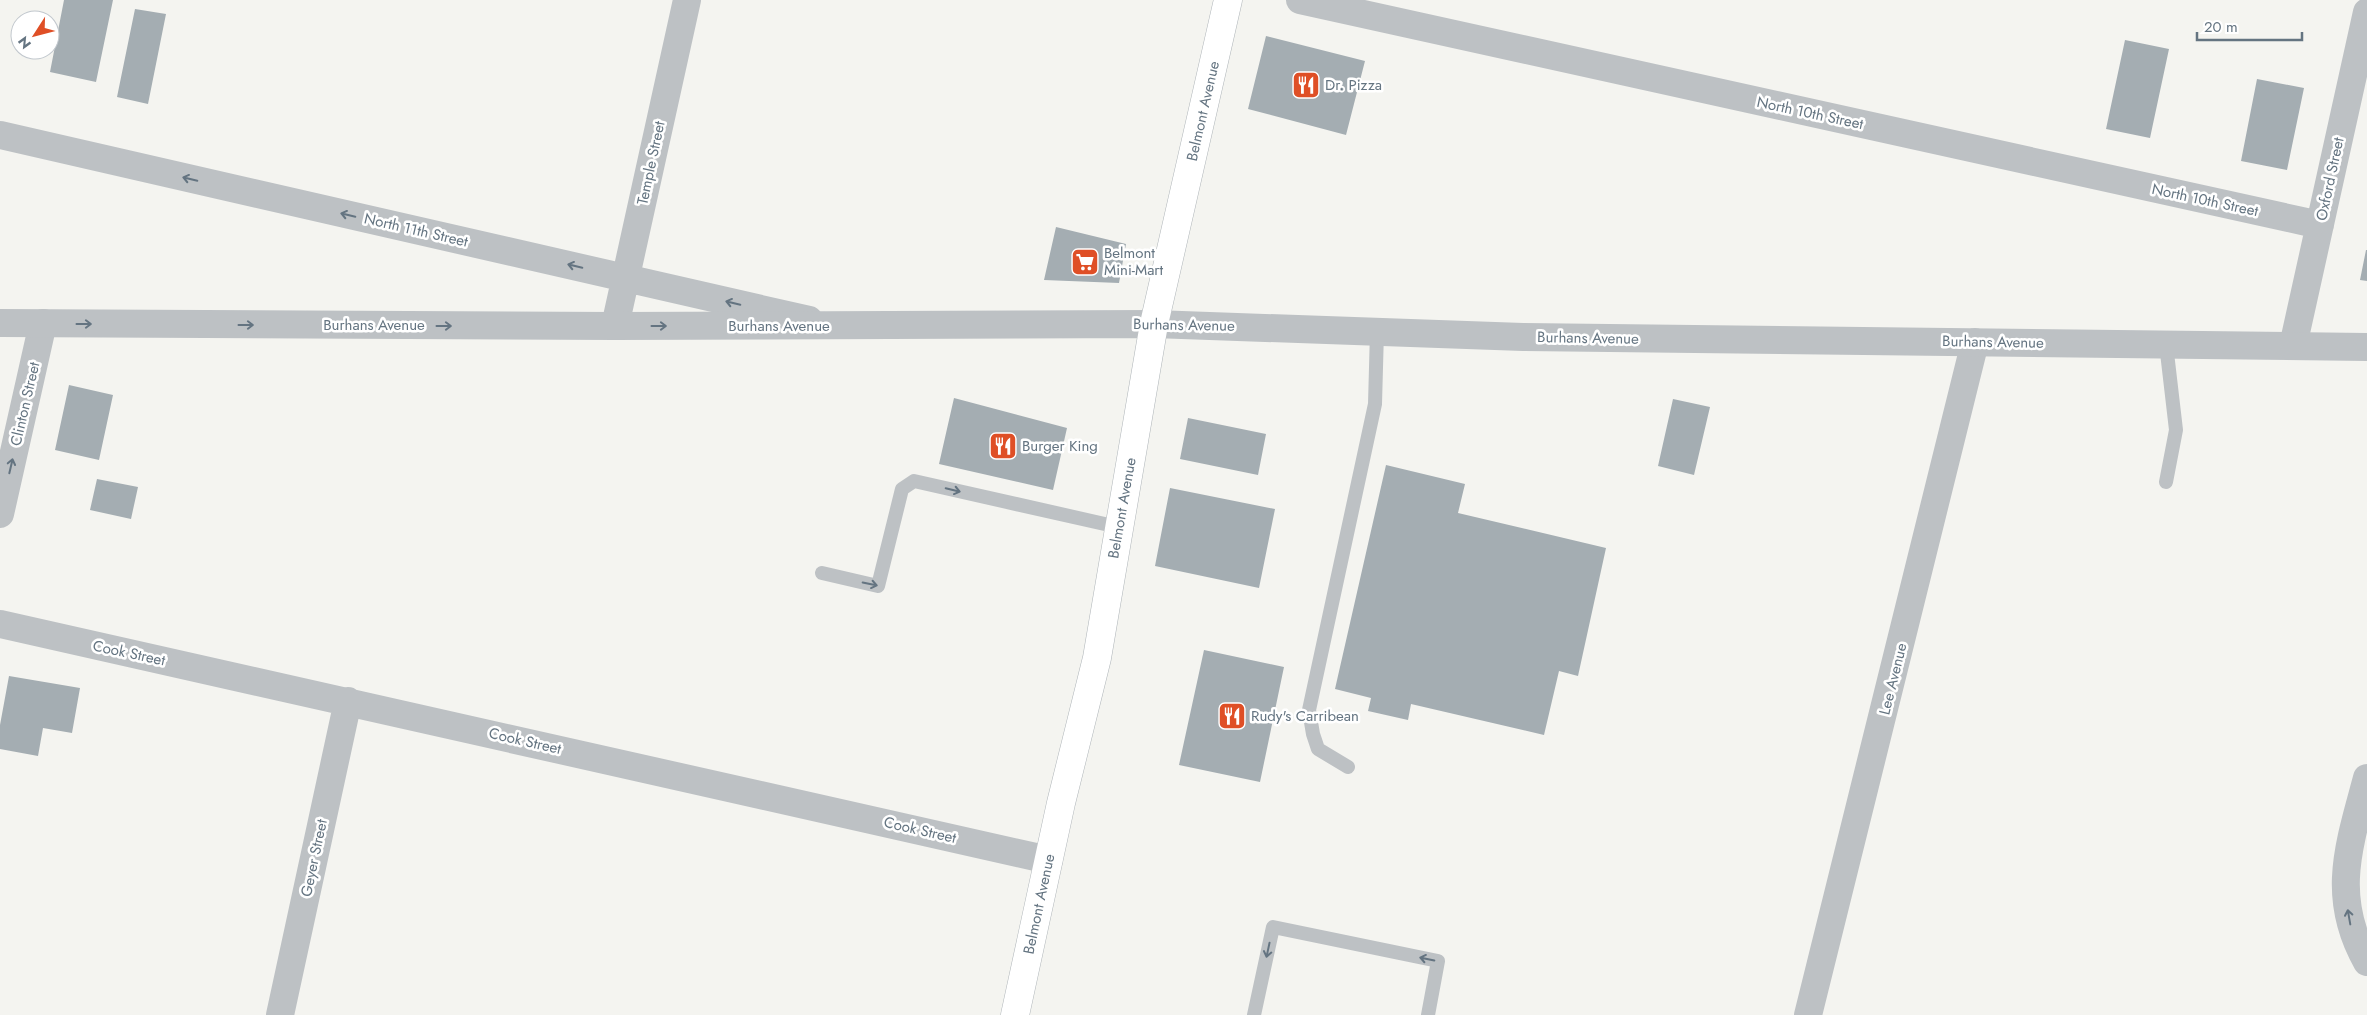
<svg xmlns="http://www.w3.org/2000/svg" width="2367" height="1015" viewBox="0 0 2367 1015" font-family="Jost,sans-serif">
  <rect width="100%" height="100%" fill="#f4f4f0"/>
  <path fill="#a4adb2" d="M 64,0 L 113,0 L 96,82 L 50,72 Z
    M 135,9 L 166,14 L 148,104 L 117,97 Z
    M 1266,36 L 1365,61 L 1346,135 L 1248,109 Z
    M 2125,40 L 2169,49 L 2150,138 L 2106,129 Z
    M 2257,79 L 2304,88 L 2287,170 L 2241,161 Z
    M 1056,227 L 1126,244 L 1119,283 L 1044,280 Z
    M 2366,250 L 2367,250 L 2367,281 L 2360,280 Z
    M 69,385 L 113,395 L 99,460 L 55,450 Z
    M 954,398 L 1067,428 L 1053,490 L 939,464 Z
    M 1673,399 L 1710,407 L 1694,475 L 1658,466 Z
    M 1188,418 L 1266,434 L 1258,475 L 1180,459 Z
    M 1386,465 L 1465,484 L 1458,513 L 1606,548 L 1578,676 L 1559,671 L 1544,735 L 1411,704 L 1408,720 L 1368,711 L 1371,698 L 1335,689 Z
    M 97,479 L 138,487 L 131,519 L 90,510 Z
    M 1170,488 L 1275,509 L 1259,588 L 1155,566 Z
    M 1204,650 L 1284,667 L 1260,782 L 1179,765 Z
    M 9,676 L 80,688 L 72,733 L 43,728 L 38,756 L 0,749 L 0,725 Z"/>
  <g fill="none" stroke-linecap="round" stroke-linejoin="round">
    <g stroke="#afb5b9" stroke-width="29">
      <path id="secondary" d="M 1015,1015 L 1061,803 L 1097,658 L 1154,324 L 1228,0"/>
    </g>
    <path stroke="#bdc1c4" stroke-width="14" d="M 2166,482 L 2176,430 L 2166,344
      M 822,573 L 878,586 L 902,489 L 914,481 L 1118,527
      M 1348,767 L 1318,749 L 1313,734 L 1309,710 L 1375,404 L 1377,331
      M 1254,1015 L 1273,927 L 1438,961 L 1428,1015"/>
    <path stroke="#bdc1c4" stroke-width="28" d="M 1300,0 L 2320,225
      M 0,135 L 809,320
      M 615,326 L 687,0
      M 2293,346 L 2367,12
      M 0,514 L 43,323
      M 0,624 L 1049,860
      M 2367,778 C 2349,845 2330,897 2367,962
      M 280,1015 L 348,701
      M 1808,1015 L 1975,342"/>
    <path stroke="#bdc1c4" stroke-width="28" d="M 0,323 L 615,326 L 1154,324 L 1523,337 L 2367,347"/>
    <use href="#secondary" stroke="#fff" stroke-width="28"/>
  </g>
  <defs><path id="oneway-shaft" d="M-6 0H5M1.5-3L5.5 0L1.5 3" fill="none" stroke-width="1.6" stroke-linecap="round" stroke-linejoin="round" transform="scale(1.25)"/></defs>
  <g stroke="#647481">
    <use href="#oneway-shaft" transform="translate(190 179) rotate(-167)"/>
    <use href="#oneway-shaft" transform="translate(348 215) rotate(-167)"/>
    <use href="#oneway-shaft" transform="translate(575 266) rotate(-167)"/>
    <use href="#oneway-shaft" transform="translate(733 303) rotate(-167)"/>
    <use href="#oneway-shaft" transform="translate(84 324)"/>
    <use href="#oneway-shaft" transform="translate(246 325)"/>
    <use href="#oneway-shaft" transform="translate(444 326)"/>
    <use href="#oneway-shaft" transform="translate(659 326)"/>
    <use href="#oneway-shaft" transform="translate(11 466) rotate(-77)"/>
    <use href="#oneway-shaft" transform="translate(953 490) rotate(13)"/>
    <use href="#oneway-shaft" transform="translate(870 584) rotate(12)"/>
    <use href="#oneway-shaft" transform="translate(2349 917) rotate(-100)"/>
    <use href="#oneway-shaft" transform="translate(1268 950) rotate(102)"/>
    <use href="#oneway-shaft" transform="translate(1427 959) rotate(-168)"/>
  </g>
  <defs>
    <g id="restaurant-square" transform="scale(1.4375)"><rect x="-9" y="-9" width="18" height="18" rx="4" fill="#df4f26" stroke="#fff"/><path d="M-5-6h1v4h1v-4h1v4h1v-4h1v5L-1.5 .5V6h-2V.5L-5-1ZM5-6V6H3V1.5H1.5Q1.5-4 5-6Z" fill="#fff"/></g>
    <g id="supermarket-square" transform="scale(1.4375)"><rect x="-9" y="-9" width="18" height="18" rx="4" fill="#df4f26" stroke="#fff"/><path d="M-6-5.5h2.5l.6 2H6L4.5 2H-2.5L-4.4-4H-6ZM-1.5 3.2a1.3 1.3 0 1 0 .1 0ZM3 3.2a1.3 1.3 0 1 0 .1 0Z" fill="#fff"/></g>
  </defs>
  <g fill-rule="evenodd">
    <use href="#restaurant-square" x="1306" y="85"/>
    <use href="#supermarket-square" x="1085" y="262"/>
    <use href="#restaurant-square" x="1003" y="446"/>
    <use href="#restaurant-square" x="1232" y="716"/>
  </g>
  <g text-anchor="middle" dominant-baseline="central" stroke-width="5" stroke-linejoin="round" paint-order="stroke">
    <g font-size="15" fill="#647481" stroke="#fff" text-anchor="start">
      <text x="1325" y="85">Dr. Pizza</text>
      <text x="1104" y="253">Belmont<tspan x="1104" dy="17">Mini-Mart</tspan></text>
      <text x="1022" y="446">Burger King</text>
      <text x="1251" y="716">Rudy's Carribean</text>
    </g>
    <g font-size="15" fill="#647481" stroke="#fff">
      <text transform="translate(1203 111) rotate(-77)">Belmont Avenue</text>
      <text transform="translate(1810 113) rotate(12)">North 10th Street</text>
      <text transform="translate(651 163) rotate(-78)">Temple Street</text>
      <text transform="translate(2330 179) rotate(-78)">Oxford Street</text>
      <text transform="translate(2205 200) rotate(12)">North 10th Street</text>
      <text transform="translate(416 230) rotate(13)">North 11th Street</text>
      <text x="374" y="325">Burhans Avenue</text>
      <text transform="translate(1184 325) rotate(1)">Burhans Avenue</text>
      <text x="779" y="326">Burhans Avenue</text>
      <text transform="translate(1588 338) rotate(1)">Burhans Avenue</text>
      <text transform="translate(1993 342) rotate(1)">Burhans Avenue</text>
      <text transform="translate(25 404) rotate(-77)">Clinton Street</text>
      <text transform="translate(1122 508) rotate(-80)">Belmont Avenue</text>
      <text transform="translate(129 653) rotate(12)">Cook Street</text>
      <text transform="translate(1893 679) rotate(-76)">Lee Avenue</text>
      <text transform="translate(525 741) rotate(13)">Cook Street</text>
      <text transform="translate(920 830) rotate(13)">Cook Street</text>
      <text transform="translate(314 858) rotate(-78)">Geyer Street</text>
      <text transform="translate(1039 904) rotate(-78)">Belmont Avenue</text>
    </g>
  </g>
  <g transform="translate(35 35) rotate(234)"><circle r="24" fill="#ffffff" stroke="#c1c7cd"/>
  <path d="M0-4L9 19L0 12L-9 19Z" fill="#df4f26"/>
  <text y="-8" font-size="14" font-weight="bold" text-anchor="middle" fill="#647481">N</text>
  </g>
  <path d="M2197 32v8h105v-8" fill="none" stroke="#647481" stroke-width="2.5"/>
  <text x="2204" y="32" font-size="15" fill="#647481" stroke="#ffffff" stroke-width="4" paint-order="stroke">20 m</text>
</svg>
